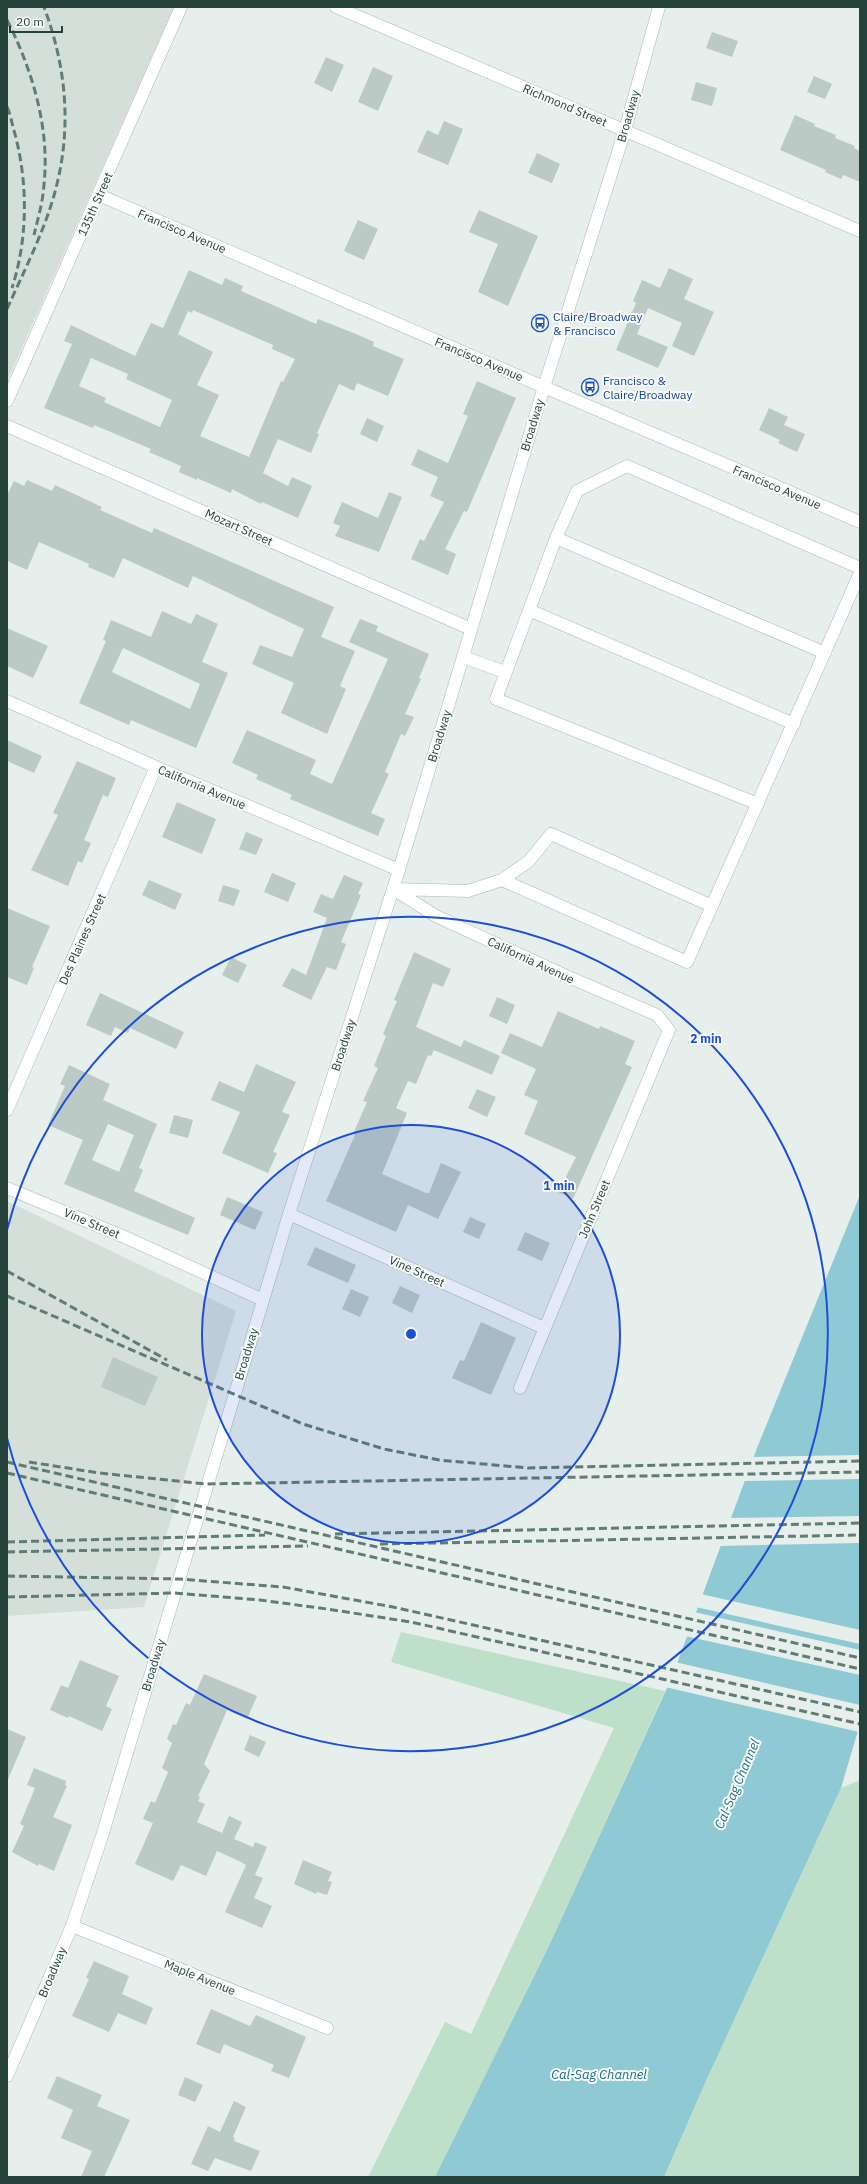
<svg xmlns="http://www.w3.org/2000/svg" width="867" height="2184" viewBox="0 0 867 2184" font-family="'IBM Plex Sans',sans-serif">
  <rect width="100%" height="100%" fill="#e6efeb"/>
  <path fill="#d4dfda" d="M 7,7 L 174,7 L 7,381 Z
    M 7,1201 L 236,1311 L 144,1607 L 7,1616 Z"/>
  <path fill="#bfe0c8" d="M 401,1632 L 665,1691 L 548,1948 L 435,2177 L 368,2177 L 445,2022 L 471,2034 L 614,1728 L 391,1662 Z
    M 860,1780 L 860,2177 L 664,2177 L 706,2081 L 841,1788 Z"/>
  <path fill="#8ec9d4" d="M 860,1195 L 860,1724 L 841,1788 L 706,2081 L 664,2177 L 435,2177 L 548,1948 L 672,1677 L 757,1448 Z"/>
  <path fill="#e6efeb" d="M 860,1455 L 860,1479 L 743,1481 L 752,1457 Z
    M 860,1516 L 860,1543 L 719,1546 L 729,1518 Z
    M 701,1594 L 860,1630 L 860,1644 L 696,1607 Z
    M 694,1612 L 860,1650 L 860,1675 L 685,1636 Z
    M 675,1662 L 860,1705 L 859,1732 L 665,1687 Z"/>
  <path fill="#bbcac4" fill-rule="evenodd" d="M 712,32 L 738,41 L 732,57 L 706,48 Z
    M 326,57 L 344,65 L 332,92 L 314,83 Z
    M 373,67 L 393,76 L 378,111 L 358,102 Z
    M 814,76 L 832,84 L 825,99 L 807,92 Z
    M 696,82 L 717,88 L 712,106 L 691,100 Z
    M 795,115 L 815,124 L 814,126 L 836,135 L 835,138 L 855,146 L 854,148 L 860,151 L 860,182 L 843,175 L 841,179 L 825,172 L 826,170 L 780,150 Z
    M 444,121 L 463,129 L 448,165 L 417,152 L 427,130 L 438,135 Z
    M 537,153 L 560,164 L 552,183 L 528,173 Z
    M 479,210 L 538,236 L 508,306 L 478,292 L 498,244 L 469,232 Z
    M 358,220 L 378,229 L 364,260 L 344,251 Z
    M 669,268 L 693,279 L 684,299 L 714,312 L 694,356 L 672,346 L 682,323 L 648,308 L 637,334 L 668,347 L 658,368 L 616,350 L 636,303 L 633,301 L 642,280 L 660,288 Z
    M 189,270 L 222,285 L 225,278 L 243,286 L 241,291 L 316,324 L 318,319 L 356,334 L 374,342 L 373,346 L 404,359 L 388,396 L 357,383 L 354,391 L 339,384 L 317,433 L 319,434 L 311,453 L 278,439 L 263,473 L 288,486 L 292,477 L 312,486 L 298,518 L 262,502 L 261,504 L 232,489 L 231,493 L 197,478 L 197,480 L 179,472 L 181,466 L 149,452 L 151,449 L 94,425 L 93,428 L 44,408 L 72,344 L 64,341 L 71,325 L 135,356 L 151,323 L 163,328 ZM 193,310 L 273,345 L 272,349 L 295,359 L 283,382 L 281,381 L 249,457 L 200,436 L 219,395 L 197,385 L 213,352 L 178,334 L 188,311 L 192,313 ZM 91,358 L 128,374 L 126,379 L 172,400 L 160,427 L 104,402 L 106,398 L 79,386 Z
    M 477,381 L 516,398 L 467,512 L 464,511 L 445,549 L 456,554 L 448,575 L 411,559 L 420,539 L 424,541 L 444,502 L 430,496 L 438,477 L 411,465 L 418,449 L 448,463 L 468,416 L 463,414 Z
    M 769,408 L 788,417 L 784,425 L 805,434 L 797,452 L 778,443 L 780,440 L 759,430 Z
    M 367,418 L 384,426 L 377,442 L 360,434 Z
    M 27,480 L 52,491 L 55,485 L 102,507 L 100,510 L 152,533 L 154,528 L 334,607 L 321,637 L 355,651 L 340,686 L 346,689 L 327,734 L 281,713 L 294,683 L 252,664 L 260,645 L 292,657 L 304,629 L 193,576 L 188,588 L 123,558 L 114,578 L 88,567 L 89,564 L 39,542 L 27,570 L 7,561 L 7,495 L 14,481 L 24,486 Z
    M 389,492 L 402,497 L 379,552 L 335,536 L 340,526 L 333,523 L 342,502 L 378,518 Z
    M 162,611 L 191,624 L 196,614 L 218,624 L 202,662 L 228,673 L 196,748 L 131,720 L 129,725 L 79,703 L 106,641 L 103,640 L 111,620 L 151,637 ZM 123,648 L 200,684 L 190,709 L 112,672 Z
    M 360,619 L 378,626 L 376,631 L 429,654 L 419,678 L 421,679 L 405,714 L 414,717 L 405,736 L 401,734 L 385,772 L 389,774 L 371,813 L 385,819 L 378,836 L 290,799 L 292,795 L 256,779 L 258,775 L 232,763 L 247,730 L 316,760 L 310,774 L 332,784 L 388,659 L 349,642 Z
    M 7,628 L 48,646 L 33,678 L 7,666 Z
    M 7,740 L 42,756 L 34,773 L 7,761 Z
    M 77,761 L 116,778 L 108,797 L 103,795 L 84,840 L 91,843 L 82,863 L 78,861 L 68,886 L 31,870 L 58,815 L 53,813 Z
    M 177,802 L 216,819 L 202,854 L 162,837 Z
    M 246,832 L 263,839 L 256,855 L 239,849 Z
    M 272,873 L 296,883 L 288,902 L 264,892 Z
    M 344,875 L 363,883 L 358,894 L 361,895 L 341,942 L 346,944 L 336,970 L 327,967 L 311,1000 L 282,986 L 292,968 L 306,975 L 327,918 L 313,912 L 321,894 L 333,899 Z
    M 149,880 L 182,894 L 175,910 L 142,895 Z
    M 223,885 L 240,890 L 234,906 L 218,901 Z
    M 7,908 L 50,926 L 32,967 L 34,968 L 27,985 L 7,977 Z
    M 414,952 L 451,969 L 443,987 L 433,983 L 416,1027 L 461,1047 L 464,1040 L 500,1056 L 492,1075 L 434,1050 L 431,1056 L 428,1055 L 416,1084 L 408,1081 L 396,1108 L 407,1113 L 382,1174 L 426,1193 L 429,1193 L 441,1163 L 461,1172 L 438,1219 L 408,1205 L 396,1232 L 326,1201 L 355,1135 L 353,1134 L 367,1102 L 363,1101 L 378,1068 L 374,1066 L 386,1036 L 383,1034 L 397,1001 L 394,1000 Z
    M 231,957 L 247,965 L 238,983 L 222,975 Z
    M 100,993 L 184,1032 L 176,1049 L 130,1028 L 128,1033 L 115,1027 L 111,1036 L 86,1025 Z
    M 497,997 L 515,1005 L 507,1024 L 489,1016 Z
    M 558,1011 L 599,1029 L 600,1026 L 635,1041 L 625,1064 L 632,1067 L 573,1199 L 558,1192 L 576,1157 L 524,1134 L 538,1101 L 524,1095 L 536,1069 L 501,1053 L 510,1033 L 542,1047 Z
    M 256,1064 L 296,1082 L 282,1112 L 290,1115 L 273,1152 L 277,1153 L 268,1173 L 222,1153 L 240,1112 L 211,1100 L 219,1081 L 244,1092 Z
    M 69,1065 L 110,1084 L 103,1100 L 157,1124 L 139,1168 L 143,1170 L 134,1191 L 195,1218 L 188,1235 L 64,1184 L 83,1140 L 48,1125 L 65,1086 L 60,1084 ZM 108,1124 L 134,1135 L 119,1172 L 92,1160 Z
    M 477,1089 L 496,1097 L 487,1117 L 468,1108 Z
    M 174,1115 L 193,1120 L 188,1138 L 169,1133 Z
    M 227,1197 L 263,1212 L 255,1230 L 220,1215 Z
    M 470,1217 L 486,1224 L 479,1239 L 463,1232 Z
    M 525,1232 L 550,1243 L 542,1261 L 517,1250 Z
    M 315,1247 L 356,1265 L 348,1283 L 307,1265 Z
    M 400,1286 L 420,1295 L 412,1313 L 392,1303 Z
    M 351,1289 L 369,1297 L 360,1317 L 342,1309 Z
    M 481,1322 L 516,1338 L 491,1395 L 452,1378 L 460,1360 L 464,1361 Z
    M 113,1357 L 158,1377 L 145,1406 L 101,1387 Z
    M 80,1660 L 119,1676 L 106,1706 L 112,1709 L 102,1731 L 69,1716 L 68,1718 L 50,1710 L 61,1685 L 68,1688 Z
    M 204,1674 L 257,1696 L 247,1719 L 227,1710 L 204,1764 L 210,1771 L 198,1796 L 200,1797 L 198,1801 L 205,1804 L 197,1822 L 222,1833 L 229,1816 L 242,1822 L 234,1839 L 253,1847 L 255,1842 L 267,1847 L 255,1875 L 263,1878 L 254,1898 L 272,1906 L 262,1928 L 225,1912 L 246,1865 L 241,1862 L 217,1851 L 206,1876 L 181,1865 L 173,1881 L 135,1864 L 153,1823 L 143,1819 L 151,1801 L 155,1803 L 168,1772 L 162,1768 L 172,1743 L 167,1739 L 173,1724 L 176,1725 L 186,1703 L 190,1705 Z
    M 7,1729 L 26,1737 L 7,1782 Z
    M 250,1735 L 266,1742 L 259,1757 L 244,1750 Z
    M 34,1768 L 66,1781 L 65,1785 L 67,1786 L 53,1817 L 72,1825 L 54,1871 L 39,1864 L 38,1866 L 12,1852 L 24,1826 L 20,1824 L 35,1788 L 27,1785 Z
    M 303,1860 L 332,1872 L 328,1881 L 332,1882 L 327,1895 L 317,1892 L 316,1894 L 294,1884 Z
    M 94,1961 L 129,1976 L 122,1994 L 153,2008 L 146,2025 L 118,2013 L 109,2032 L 72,2016 L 89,1979 L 86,1978 Z
    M 211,2009 L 250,2026 L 256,2015 L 306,2037 L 289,2078 L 271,2071 L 274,2065 L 224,2044 L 220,2054 L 196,2044 Z
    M 57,2076 L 102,2095 L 97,2106 L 130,2120 L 104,2177 L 81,2177 L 92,2151 L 61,2138 L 73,2110 L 47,2098 Z
    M 185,2077 L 203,2085 L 195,2102 L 178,2095 Z
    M 234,2101 L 246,2107 L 233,2137 L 235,2138 L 234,2141 L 260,2151 L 251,2171 L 215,2158 L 208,2171 L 191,2164 L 208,2126 L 220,2132 Z"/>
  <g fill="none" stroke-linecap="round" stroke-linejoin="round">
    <g stroke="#a8b8b2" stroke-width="13">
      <path id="minor" d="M 336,7 L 860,231
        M 99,195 L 544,387
        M 7,401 L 181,7
        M 7,426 L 471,629
        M 556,538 L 825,653
        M 529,610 L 794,724
        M 463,657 L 505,672
        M 7,701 L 156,767 L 399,870
        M 758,804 L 496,699 L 556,538 L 577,491 L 627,466 L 860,568
        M 502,880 L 687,962 L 860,573
        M 393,889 L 436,916 L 564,975 L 657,1015 L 669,1030 L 520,1388
        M 394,889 L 468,891 L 502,880 L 529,861 L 551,834 L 712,906
        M 7,1110 L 156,767
        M 7,1188 L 127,1238 L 263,1300
        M 289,1214 L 544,1328
        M 72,1926 L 327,2028"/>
    </g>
    <g stroke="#a8b8b2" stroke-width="13">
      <path id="tertiary" d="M 544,387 L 860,522
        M 7,2076 L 72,1926 L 102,1836 L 289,1214 L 399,870 L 544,387 L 625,130 L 659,7"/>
    </g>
    <use href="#minor" stroke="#fff" stroke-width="12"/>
    <use href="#tertiary" stroke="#fff" stroke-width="12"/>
    <path stroke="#5f7d75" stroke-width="3" stroke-dasharray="8 4" stroke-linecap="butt" d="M 7,20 C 32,69 50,128 44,184 C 43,202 38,218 34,235
      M 7,107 C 11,115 12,125 15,134 C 28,184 28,238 12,288
      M 7,309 C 24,271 46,228 56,188 C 72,126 66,66 44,7
      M 7,1271 L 167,1360
      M 7,1296 L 303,1424 L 384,1449 L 439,1460 L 528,1468 L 860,1461
      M 7,1462 L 860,1658
      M 29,1462 L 99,1473 L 206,1484 L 860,1472
      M 7,1473 L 860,1669
      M 335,1534 L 860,1523
      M 7,1542 L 265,1535
      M 380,1544 L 860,1535
      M 7,1552 L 308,1546
      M 7,1576 L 179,1579 L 283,1587 L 393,1607 L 860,1712
      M 7,1597 L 175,1593 L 260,1600 L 327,1609 L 411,1622 L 860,1724"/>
  </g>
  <circle cx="411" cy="1334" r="209" fill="#1d4ed8" fill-opacity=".12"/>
  <g fill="none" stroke="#1d4ed8" stroke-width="2">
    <circle cx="411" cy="1334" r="209"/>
    <path d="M7 1230A417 417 0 1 1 7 1438"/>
  </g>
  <defs>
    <g id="bus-ring" transform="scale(0.9)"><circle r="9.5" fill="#f7fbf9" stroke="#1a4fb4" stroke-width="1.5"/><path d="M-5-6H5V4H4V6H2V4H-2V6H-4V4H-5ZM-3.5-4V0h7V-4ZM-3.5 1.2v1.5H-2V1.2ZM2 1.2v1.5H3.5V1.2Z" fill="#1a4fb4"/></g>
  </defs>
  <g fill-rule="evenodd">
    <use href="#bus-ring" x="540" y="323"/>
    <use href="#bus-ring" x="590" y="387"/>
  </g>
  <g text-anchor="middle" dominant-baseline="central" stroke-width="4" stroke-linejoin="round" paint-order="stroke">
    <g font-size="12" fill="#24423a" stroke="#f7fbf9">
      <text transform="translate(565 105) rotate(23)">Richmond Street</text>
      <text transform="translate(628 116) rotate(-74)">Broadway</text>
      <text transform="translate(95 204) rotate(-66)">135th Street</text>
      <text transform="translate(182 231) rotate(23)">Francisco Avenue</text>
      <text transform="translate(479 359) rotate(23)">Francisco Avenue</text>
      <text transform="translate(532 425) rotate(-73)">Broadway</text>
      <text transform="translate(777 487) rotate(23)">Francisco Avenue</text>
      <text transform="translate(239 527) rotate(24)">Mozart Street</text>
      <text transform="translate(439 736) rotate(-73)">Broadway</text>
      <text transform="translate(202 787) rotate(23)">California Avenue</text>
      <text transform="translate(82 939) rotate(-66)">Des Plaines Street</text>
      <text transform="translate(531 960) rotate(25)">California Avenue</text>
      <text transform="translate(343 1045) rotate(-72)">Broadway</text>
      <text transform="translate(594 1209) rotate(-67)">John Street</text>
      <text transform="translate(92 1223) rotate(23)">Vine Street</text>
      <text transform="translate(417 1271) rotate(24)">Vine Street</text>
      <text transform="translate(246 1354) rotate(-73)">Broadway</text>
      <text transform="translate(153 1665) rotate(-73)">Broadway</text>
      <text transform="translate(52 1972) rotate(-67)">Broadway</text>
      <text transform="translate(200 1977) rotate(22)">Maple Avenue</text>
    </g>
    <g font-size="12" fill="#164399" stroke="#f7fbf9" text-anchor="start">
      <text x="553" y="316">Claire/Broadway<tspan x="553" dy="14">&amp; Francisco</tspan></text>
      <text x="603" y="380">Francisco &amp;<tspan x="603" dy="14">Claire/Broadway</tspan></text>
    </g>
    <g font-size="13" font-style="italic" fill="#1c6f80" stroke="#f7fbf9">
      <text transform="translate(737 1784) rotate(-67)">Cal-Sag Channel</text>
      <text x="599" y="2074">Cal-Sag Channel</text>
    </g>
  </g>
  <circle cx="411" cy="1334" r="6" fill="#1d4ed8" stroke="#f7fbf9" stroke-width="2"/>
  <g font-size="12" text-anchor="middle" font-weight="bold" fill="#1d4ed8" stroke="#f7fbf9" stroke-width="4" stroke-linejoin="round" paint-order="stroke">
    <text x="706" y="1043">2 min</text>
    <text x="559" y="1190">1 min</text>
  </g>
  <rect width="867" height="2184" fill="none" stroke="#24423a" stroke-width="16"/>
  <path d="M10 26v6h52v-6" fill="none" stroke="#24423a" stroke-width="2"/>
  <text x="16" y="26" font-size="12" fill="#24423a" stroke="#f7fbf9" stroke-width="3" paint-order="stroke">20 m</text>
</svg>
